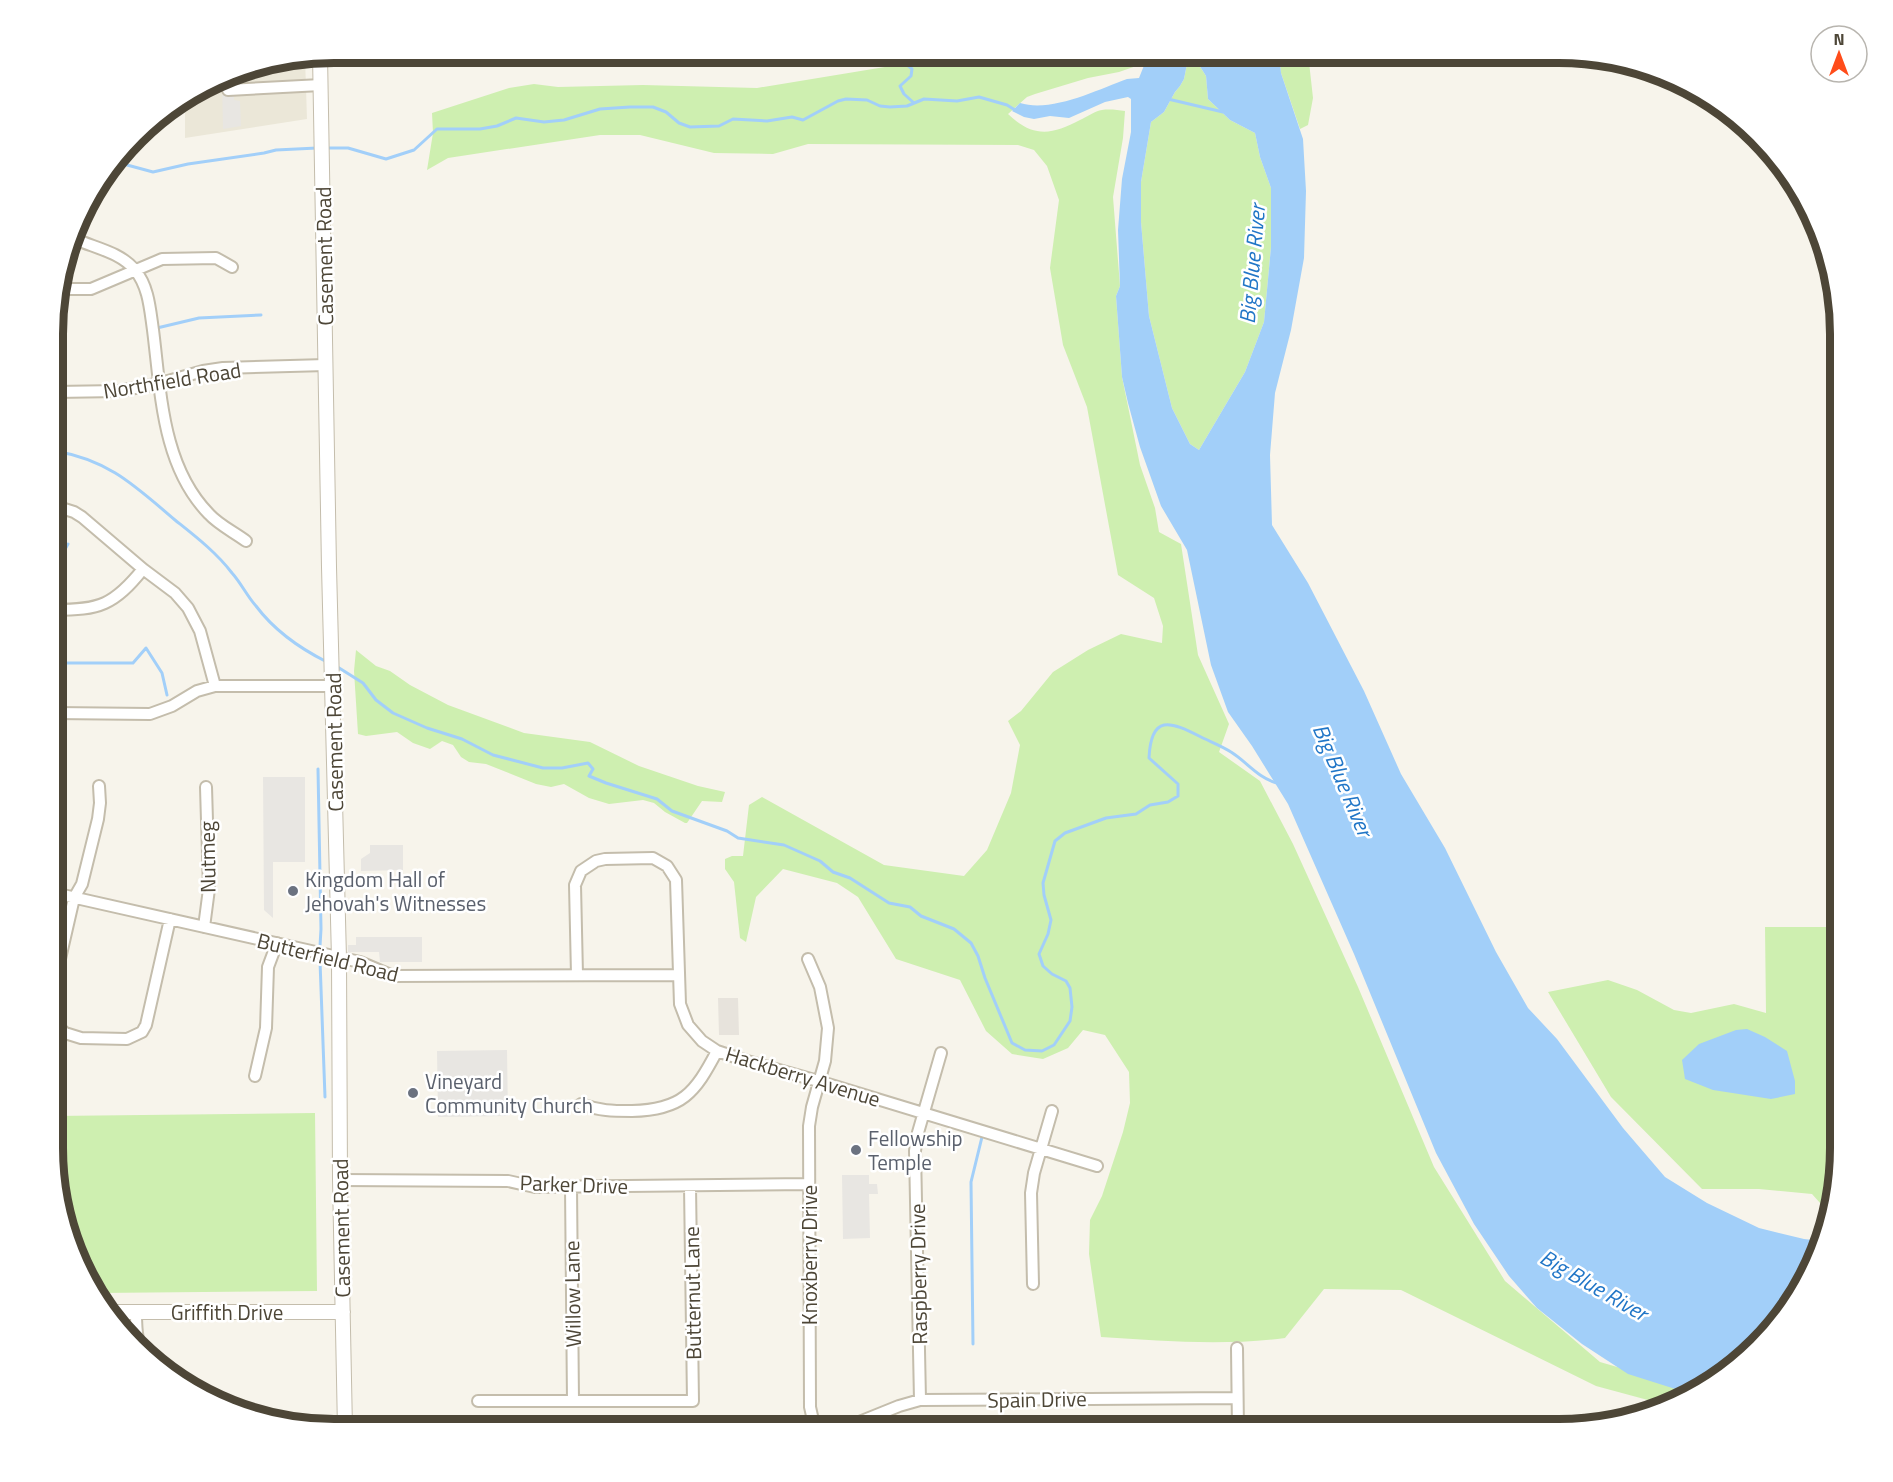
<svg xmlns="http://www.w3.org/2000/svg" width="1893" height="1482" viewBox="0 0 1893 1482" font-family="'Titillium Web',sans-serif">
  <rect width="100%" height="100%" fill="#f7f4eb"/>
  <path fill="#ebe7d8" d="M 305,57 L 307,119 L 185,138 L 185,101 L 243,68 Z"/>
  <path fill="#e7e3dc" d="M 718,998 L 738,998 L 739,1035 L 719,1035 Z"/>
  <path fill="#ceefb0" d="M 1051,53 L 1145,53 L 1145,63 L 1119,72 L 1088,78 L 1035,94 L 1027,97 L 1008,114 C 1033,138 1052,135 1080,120 C 1087,117 1095,111 1102,110 C 1109,109 1118,110 1125,111 L 1123,138 L 1113,197 L 1120,286 L 1116,296 L 1122,377 L 1140,465 L 1155,508 L 1159,532 L 1181,544 L 1198,655 L 1229,724 L 1219,752 L 1260,781 L 1293,844 L 1358,987 L 1434,1167 L 1505,1281 L 1600,1362 L 1693,1389 L 1670,1406 L 1596,1386 L 1401,1290 L 1324,1289 L 1285,1338 C 1223,1346 1162,1341 1101,1337 L 1089,1254 L 1090,1220 L 1102,1196 L 1123,1132 L 1130,1103 L 1129,1072 L 1105,1035 L 1083,1030 L 1068,1048 L 1043,1059 L 1012,1054 L 986,1031 L 960,980 L 896,959 L 858,897 L 837,883 L 783,869 L 756,897 L 746,942 L 740,938 L 734,882 L 725,869 L 725,859 L 732,856 L 743,856 L 749,805 L 762,797 L 884,865 L 964,876 L 987,850 L 1011,793 L 1020,745 L 1008,721 L 1021,711 L 1053,672 L 1088,650 L 1121,634 L 1162,643 L 1163,626 L 1154,598 L 1118,575 L 1087,407 L 1063,345 L 1050,268 L 1059,200 L 1047,166 L 1034,150 L 1018,145 L 808,144 L 773,154 L 714,153 L 640,135 L 600,135 L 448,158 L 427,170 L 433,133 L 432,113 L 509,88 L 534,84 L 558,87 L 643,85 L 757,88 L 903,64 L 1024,61 Z
    M 1279,53 L 1308,53 L 1313,98 L 1308,125 L 1300,129 L 1281,73 Z
    M 1194,57 L 1206,76 L 1208,99 L 1230,120 L 1255,133 L 1260,157 L 1271,188 L 1271,247 L 1264,322 L 1245,372 L 1199,450 L 1190,444 L 1172,408 L 1149,316 L 1141,222 L 1141,182 L 1151,122 L 1164,112 L 1175,92 L 1180,86 L 1184,79 L 1188,59 Z
    M 356,650 L 376,666 L 390,671 L 410,685 L 448,705 L 524,733 L 590,742 L 639,766 L 698,786 L 725,792 L 722,802 L 702,801 L 687,823 L 685,823 L 665,812 L 654,803 L 643,800 L 609,804 L 589,798 L 564,784 L 551,787 L 536,784 L 486,764 L 469,762 L 461,757 L 453,745 L 442,741 L 430,749 L 413,743 L 397,732 L 366,736 L 358,734 L 354,671 Z
    M 1765,927 L 1840,927 L 1840,1167 L 1829,1213 L 1812,1194 L 1759,1189 L 1702,1189 L 1611,1097 L 1548,992 L 1608,980 L 1637,990 L 1674,1010 L 1691,1013 L 1734,1004 L 1766,1013 Z
    M 315,1113 L 317,1291 L 98,1293 L 82,1273 L 53,1167 L 53,1116 Z"/>
  <path fill="#e8e6e2" d="M 240,69 L 241,76 L 234,77 L 234,100 L 240,101 L 241,126 L 223,129 L 222,80 Z
    M 263,777 L 305,777 L 305,862 L 273,862 L 273,918 L 264,910 Z
    M 370,845 L 403,845 L 403,870 L 361,871 L 361,859 L 370,853 Z
    M 356,937 L 422,937 L 422,962 L 380,962 L 379,952 L 348,952 L 348,945 L 356,945 Z
    M 507,1050 L 508,1116 L 438,1117 L 437,1051 Z
    M 842,1175 L 869,1175 L 869,1184 L 877,1184 L 878,1194 L 869,1194 L 870,1238 L 843,1239 Z"/>
  <path fill="#a2cff9" fill-rule="evenodd" d="M 1145,53 L 1279,53 L 1281,73 L 1303,139 L 1306,191 L 1304,258 L 1291,330 L 1275,393 L 1270,455 L 1272,525 L 1308,583 L 1364,691 L 1401,774 L 1445,848 L 1496,952 L 1528,1008 L 1557,1039 L 1623,1128 L 1665,1177 L 1707,1203 L 1759,1228 L 1804,1239 L 1822,1241 L 1819,1256 L 1770,1334 L 1688,1393 L 1628,1374 L 1582,1344 L 1537,1308 L 1509,1276 L 1474,1224 L 1436,1153 L 1354,954 L 1288,804 L 1252,746 L 1228,712 L 1211,665 L 1187,550 L 1161,506 L 1140,447 L 1128,403 L 1122,377 L 1116,296 L 1120,286 L 1118,230 L 1122,179 L 1131,132 L 1131,99 L 1128,97 L 1105,102 L 1069,118 L 1050,116 L 1034,119 L 1024,117 L 1012,111 L 1020,103 C 1051,113 1097,90 1127,79 L 1139,78 L 1145,63 ZM 1194,57 L 1206,76 L 1208,99 L 1230,120 L 1255,133 L 1260,157 L 1271,188 L 1271,247 L 1264,322 L 1245,372 L 1199,450 L 1190,444 L 1172,408 L 1149,316 L 1141,222 L 1141,182 L 1151,122 L 1164,112 L 1175,92 L 1180,86 L 1184,79 L 1188,59 Z
    M 1747,1029 L 1765,1037 L 1787,1051 L 1795,1081 L 1795,1094 L 1771,1099 L 1713,1090 L 1685,1079 L 1682,1060 L 1699,1044 L 1736,1030 Z"/>
  <g fill="none" stroke-linecap="round" stroke-linejoin="round">
    <path stroke="#a2cff9" stroke-width="3" d="M 897,56 L 912,69 L 911,76 L 900,86 L 904,94 L 914,103
      M 1168,99 L 1223,112
      M 327,148 L 348,148 L 386,159 L 414,150 L 437,129 L 480,129 L 497,126 L 516,118 L 544,122 L 564,120 L 600,109 L 630,107 L 653,107 L 666,112 L 679,123 L 690,127 L 719,126 L 733,119 L 767,121 L 792,117 L 803,120 L 838,101 L 846,99 L 867,100 L 880,106 L 890,107 L 907,106 L 924,99 L 957,101 L 979,97 L 1007,105 L 1015,110
      M 116,162 L 153,172 L 188,164 L 264,153 L 276,150 L 317,148
      M 157,328 L 199,318 L 261,315
      M 55,451 C 109,460 135,486 175,520 C 195,536 216,552 232,573 C 241,583 247,596 256,606 C 274,630 301,649 327,662
      M 54,560 L 59,560 L 68,544
      M 54,663 L 133,663 L 146,648 L 162,673 L 167,695
      M 336,666 L 363,683 L 376,700 L 393,713 L 427,728 L 462,739 L 493,755 L 543,768 L 562,768 L 588,763 L 593,769 L 589,776 L 606,783 L 657,799 L 672,811 L 727,831 L 738,838 L 784,845 L 820,861 L 833,872 L 850,878 L 889,903 L 910,907 L 921,916 L 954,929 L 971,943 L 978,956 L 985,978 L 1012,1043 L 1025,1050 L 1042,1051 L 1054,1045 L 1070,1021 L 1072,1007 L 1070,988 L 1066,981 L 1052,974 L 1043,966 L 1039,954 L 1048,934 L 1051,920 L 1044,895 L 1043,883 L 1055,841 L 1065,833 L 1106,818 L 1136,814 L 1150,805 L 1168,802 L 1178,796 L 1178,784 L 1149,758 C 1151,714 1170,721 1201,737 C 1211,742 1222,746 1231,752 C 1247,762 1258,778 1277,783
      M 318,769 L 321,929 L 320,946
      M 320,961 L 325,1097
      M 973,1344 L 971,1182 L 982,1137"/>
    <g stroke="#c4bdac" stroke-width="14">
      <path id="minor" d="M 228,90 L 321,85
        M 75,239 C 95,248 120,252 135,270 C 149,287 150,310 153,330 C 161,393 162,466 209,514 C 219,525 234,532 246,541
        M 58,289 L 91,289 L 162,259 L 216,258 L 232,267
        M 55,392 L 119,391 L 161,383 L 203,371 L 223,368 L 326,365
        M 55,506 L 74,512 L 82,517 L 143,569 L 175,593 L 188,608 L 200,631 L 215,686
        M 54,610 C 100,610 114,605 143,569
        M 54,713 L 150,714 L 172,706 L 197,691 L 215,686 L 332,686
        M 54,893 L 360,962 L 393,976 L 679,975
        M 204,927 L 209,889 L 206,787
        M 808,959 L 820,987 L 828,1028 L 825,1061 L 812,1107 L 809,1126 L 810,1407 L 815,1429
        M 577,975 L 575,885 L 581,871 L 596,861 L 605,859 L 653,858 L 667,866 L 676,880 L 680,1004 L 688,1025 L 702,1041 L 717,1051 L 747,1061 L 818,1081 L 1097,1166
        M 54,985 L 74,898 L 82,884 L 98,819 L 100,803 L 99,786
        M 53,1022 L 65,1033 L 81,1038 L 127,1039 L 142,1032 L 146,1025 L 170,919
        M 255,1076 L 266,1028 L 268,967 L 277,943
        M 581,1104 C 600,1111 612,1111 632,1111 C 682,1110 695,1093 717,1051
        M 340,1180 L 508,1181 L 535,1187 L 808,1184
        M 571,1187 L 573,1401
        M 1033,1284 L 1031,1193 L 1034,1173 L 1052,1111
        M 136,1312 C 136,1330 136,1348 151,1361
        M 1237,1348 L 1238,1429
        M 920,1400 L 915,1151 L 917,1136 L 941,1053
        M 478,1401 L 693,1401 L 690,1186
        M 842,1429 L 899,1406 L 920,1400 L 1237,1398"/>
    </g>
    <g stroke="#c4bdac" stroke-width="16">
      <path id="tertiary" d="M 320,55 L 329,567 L 339,958 L 340,1180 L 345,1429
        M 112,1312 L 343,1312"/>
    </g>
    <use href="#minor" stroke="#fff" stroke-width="10"/>
    <use href="#tertiary" stroke="#fff" stroke-width="14"/>
  </g>
  <g fill="#6b7280" stroke="#fff" stroke-width="2">
    <circle cx="293" cy="891" r="6"/>
    <circle cx="413" cy="1093" r="6"/>
    <circle cx="856" cy="1150" r="6"/>
  </g>
  <g text-anchor="middle" dominant-baseline="central" stroke-width="5" stroke-linejoin="round" paint-order="stroke">
    <g font-size="21" fill="#4d4637" stroke="#fff">
      <text transform="translate(324 256) rotate(-91)">Casement Road</text>
      <text transform="translate(172 380) rotate(-9)">Northfield Road</text>
      <text transform="translate(334 742) rotate(-91)">Casement Road</text>
      <text transform="translate(207 857) rotate(-91)">Nutmeg</text>
      <text transform="translate(328 957) rotate(14)">Butterfield Road</text>
      <text transform="translate(803 1076) rotate(17)">Hackberry Avenue</text>
      <text transform="translate(574 1184) rotate(2)">Parker Drive</text>
      <text transform="translate(341 1228) rotate(-91)">Casement Road</text>
      <text transform="translate(809 1255) rotate(-90)">Knoxberry Drive</text>
      <text transform="translate(918 1274) rotate(-91)">Raspberry Drive</text>
      <text transform="translate(692 1293) rotate(-91)">Butternut Lane</text>
      <text transform="translate(572 1294) rotate(-91)">Willow Lane</text>
      <text x="227" y="1312">Griffith Drive</text>
      <text transform="translate(1037 1399) rotate(-1)">Spain Drive</text>
    </g>
    <g font-size="21" fill="#5b616d" stroke="#fff" text-anchor="start">
      <text x="305" y="879">Kingdom Hall of<tspan x="305" dy="24">Jehovah's Witnesses</tspan></text>
      <text x="425" y="1081">Vineyard<tspan x="425" dy="24">Community Church</tspan></text>
      <text x="868" y="1138">Fellowship<tspan x="868" dy="24">Temple</tspan></text>
    </g>
    <g font-size="22" font-style="italic" fill="#2176c7" stroke="#fff">
      <text transform="translate(1252 264) rotate(-85)">Big Blue River</text>
      <text transform="translate(1343 780) rotate(67)">Big Blue River</text>
      <text transform="translate(1594 1285) rotate(30)">Big Blue River</text>
    </g>
  </g>
  <path d="M0 0H1893V1482H0ZM334 63H1559A271 271 0 0 1 1830 334V1148A271 271 0 0 1 1559 1419H334A271 271 0 0 1 63 1148V334A271 271 0 0 1 334 63Z" fill="#fff" fill-rule="evenodd"/>
  <path fill="none" stroke="#4d4637" stroke-width="8" d="M334 63H1559A271 271 0 0 1 1830 334V1148A271 271 0 0 1 1559 1419H334A271 271 0 0 1 63 1148V334A271 271 0 0 1 334 63Z"/>
  <g transform="translate(1839 54)"><circle r="28" fill="#ffffff" stroke="#b8b5af" stroke-width="1.5"/>
  <path d="M0-4.5L10 22L0 15L-10 22Z" fill="#ff4c1a"/>
  <text y="-9" font-size="16" font-weight="bold" text-anchor="middle" fill="#4d4637">N</text>
  </g>
</svg>
